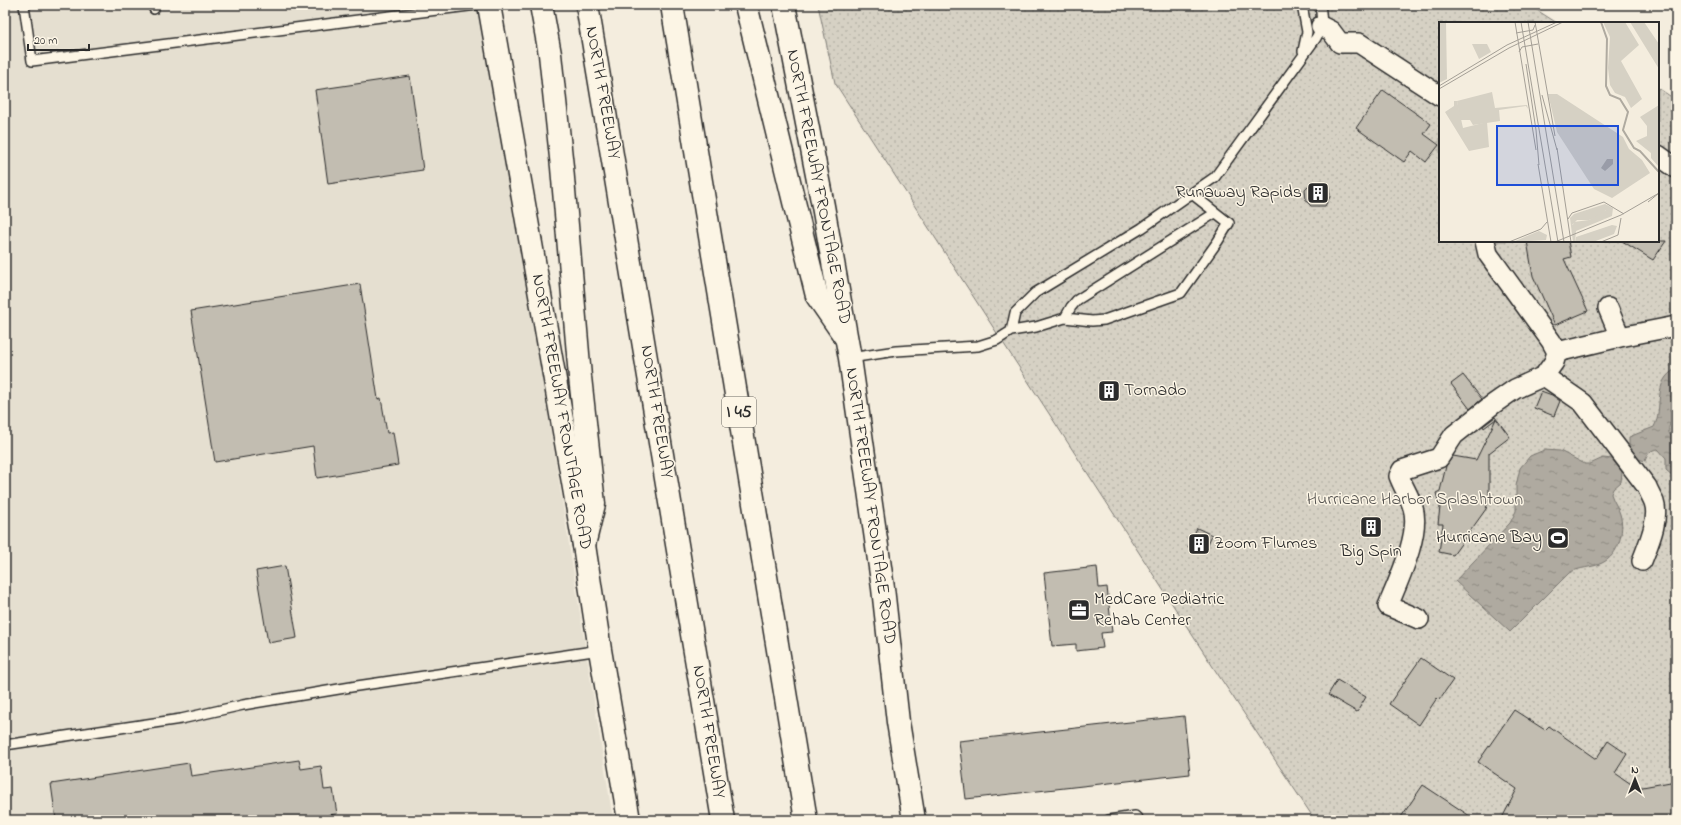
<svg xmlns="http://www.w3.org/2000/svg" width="1681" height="825" viewBox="0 0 1681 825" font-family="'Indie Flower',sans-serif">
  <defs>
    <pattern id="park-dots" width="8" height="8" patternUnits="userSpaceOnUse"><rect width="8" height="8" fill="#d6d1c4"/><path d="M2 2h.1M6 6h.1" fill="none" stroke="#b8b4a9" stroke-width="1.8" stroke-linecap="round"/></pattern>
    <pattern id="water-ripples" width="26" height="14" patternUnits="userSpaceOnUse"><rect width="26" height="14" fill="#afaaa0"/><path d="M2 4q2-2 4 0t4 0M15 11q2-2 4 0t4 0" fill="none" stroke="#8f8b83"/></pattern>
  </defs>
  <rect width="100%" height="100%" fill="#f4edde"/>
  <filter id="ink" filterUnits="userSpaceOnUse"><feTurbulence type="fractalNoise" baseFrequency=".025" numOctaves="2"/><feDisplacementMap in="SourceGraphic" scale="8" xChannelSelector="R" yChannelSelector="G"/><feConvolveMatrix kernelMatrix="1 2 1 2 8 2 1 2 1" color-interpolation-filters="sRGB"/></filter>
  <g filter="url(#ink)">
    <path fill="#e5dfd0" d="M 5,5 L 483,5 L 613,820 L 5,820 Z"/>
    <path fill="url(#park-dots)" stroke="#807e78" d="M 818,5 L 1529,5 L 1557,23 L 1440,23 L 1440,241 L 1658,241 L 1658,88 L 1676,100 L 1676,820 L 1315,820 L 1215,670 L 835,83 Z"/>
    <path fill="url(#water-ripples)" stroke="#7a7771" d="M 1676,369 L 1676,420 C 1669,423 1667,429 1670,435 L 1676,440 L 1676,477 L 1674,477 L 1666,470 L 1666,458 L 1658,449 C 1650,450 1648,453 1645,461 L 1638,459 L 1629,446 L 1629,437 L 1654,427 C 1664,407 1652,381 1676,369 Z
      M 1544,450 L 1560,451 L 1585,464 L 1590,464 L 1603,458 L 1612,459 L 1622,472 L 1621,482 L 1613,489 L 1611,494 C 1613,501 1618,507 1620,514 C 1625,531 1619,555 1602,563 C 1592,568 1579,567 1569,573 L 1510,632 L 1455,581 L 1510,523 L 1516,511 L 1516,486 L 1520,468 L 1530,456 Z"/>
    <path fill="#c2bdb1" stroke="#2b2b2b" d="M 410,76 L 423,170 L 328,184 L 315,90 Z
      M 1383,90 L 1431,124 L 1424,134 L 1439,145 L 1426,162 L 1412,151 L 1404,162 L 1356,128 Z
      M 1322,181 L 1329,187 L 1330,197 L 1325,206 L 1311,206 L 1306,201 L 1305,189 L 1312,182 Z
      M 1527,241 L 1568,241 L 1571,257 L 1564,259 L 1588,311 L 1555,325 L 1533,276 Z
      M 1622,241 L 1666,241 L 1653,260 Z
      M 360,284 L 378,399 L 381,398 L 387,433 L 393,432 L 398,465 L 317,478 L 313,446 L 215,462 L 191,311 Z
      M 1463,375 L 1482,399 L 1470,409 L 1451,384 Z
      M 1541,391 L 1552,395 L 1560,401 L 1554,416 L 1534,408 Z
      M 1495,417 L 1510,437 L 1489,453 L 1489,498 L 1486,509 L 1453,555 L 1439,552 L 1443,524 L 1438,524 L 1440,507 L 1436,493 L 1440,491 L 1446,466 L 1453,456 L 1476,460 L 1496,419 L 1484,428 L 1483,426 Z
      M 1197,528 L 1212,535 L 1204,553 L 1188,547 Z
      M 285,566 L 297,638 L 268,643 L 256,571 Z
      M 1097,567 L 1099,588 L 1107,587 L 1112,632 L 1101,633 L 1103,648 L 1076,651 L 1076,644 L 1052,646 L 1044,573 Z
      M 1421,658 L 1453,680 L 1439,700 L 1437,698 L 1419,725 L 1389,704 Z
      M 1337,680 L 1366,697 L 1357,712 L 1328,695 Z
      M 1514,710 L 1545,730 L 1549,726 L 1596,759 L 1608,741 L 1627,754 L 1615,773 L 1637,788 L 1676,781 L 1676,820 L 1501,820 L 1517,789 L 1478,762 Z
      M 1184,716 L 1190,774 L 966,799 L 959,741 Z
      M 299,760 L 301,769 L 321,766 L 324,790 L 333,789 L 337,814 L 328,815 L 329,820 L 56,820 L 51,784 L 189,763 L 191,776 Z
      M 1423,785 L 1476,820 L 1399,820 Z"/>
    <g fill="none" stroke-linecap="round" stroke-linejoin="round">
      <g stroke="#2b2b2b" stroke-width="12">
        <path id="lane" d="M 24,5 L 32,61 L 477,5
          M 153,5 L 154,9
          M 1302,5 L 1307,32 L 1303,51
          M 1192,194 L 1229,223 L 1218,241 L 1181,293 L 1104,320 L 1092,321 L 1065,318 L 1071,307 L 1077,300 L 1215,213
          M 1011,331 L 1036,327 L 1065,318
          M 850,358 L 896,351 L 978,346 L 997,340 L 1011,331 L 1015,313 L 1035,293 L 1142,228 L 1215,177 L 1316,38 C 1323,26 1322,18 1320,5
          M 5,745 L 181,719 L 243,705 L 357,686 L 600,650
          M 1109,820 L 1135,816 L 1139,820"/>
      </g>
      <g stroke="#2b2b2b" stroke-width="22">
        <path id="street" d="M 1321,26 L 1331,31 L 1340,43 L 1359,43 L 1440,96
          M 1658,155 L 1676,168
          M 1485,241 L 1488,254 L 1551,341 L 1557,352 L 1554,362 L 1544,376 L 1583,403 L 1647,487 C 1649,492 1652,497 1654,502 C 1660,519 1648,545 1642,561
          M 1620,337 L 1676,326
          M 1557,352 L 1620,337 L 1608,308
          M 1419,619 L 1388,606 C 1398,581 1421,534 1413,508 C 1410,497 1403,487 1399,476 L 1402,470 L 1439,458 L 1454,435 L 1492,405 L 1515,389 L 1544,376"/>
      </g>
      <g stroke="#2b2b2b" stroke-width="25">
        <path id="secondary" d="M 489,5 L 584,545 L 600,650 L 629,820
          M 784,5 L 823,206 L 850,358 L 883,588 L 898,722 L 914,820"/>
      </g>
      <g stroke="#2b2b2b" stroke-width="25">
        <path id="highway" d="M 541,5 L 550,54 L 562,167 L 580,377 L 594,504 L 584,545
          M 587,5 L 723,820
          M 672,5 L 806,820
          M 746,5 L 817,296 L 846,338"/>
      </g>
      <use href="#lane" stroke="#fcf5e5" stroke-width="9"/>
      <use href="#street" stroke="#fcf5e5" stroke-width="19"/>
      <use href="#secondary" stroke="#fcf5e5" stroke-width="22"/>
      <use href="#highway" stroke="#fcf5e5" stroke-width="22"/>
    </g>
  </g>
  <defs>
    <g id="building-square" transform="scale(1.15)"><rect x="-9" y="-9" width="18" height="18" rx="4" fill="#2b2b2b" stroke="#fcf5e5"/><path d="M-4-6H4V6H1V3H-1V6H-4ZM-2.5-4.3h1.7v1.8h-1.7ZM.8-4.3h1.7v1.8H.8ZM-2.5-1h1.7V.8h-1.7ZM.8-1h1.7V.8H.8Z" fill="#fff"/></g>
    <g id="stadium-square" transform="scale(1.15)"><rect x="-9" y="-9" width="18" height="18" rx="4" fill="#2b2b2b" stroke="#fcf5e5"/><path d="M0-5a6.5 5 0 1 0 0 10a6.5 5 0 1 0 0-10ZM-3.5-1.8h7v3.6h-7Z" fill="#fff"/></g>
    <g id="office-square" transform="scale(1.15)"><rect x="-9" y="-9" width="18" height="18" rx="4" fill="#2b2b2b" stroke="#fcf5e5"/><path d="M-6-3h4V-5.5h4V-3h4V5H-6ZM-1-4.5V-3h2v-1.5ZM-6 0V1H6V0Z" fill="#fff"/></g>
  </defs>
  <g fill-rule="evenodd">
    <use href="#building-square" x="1318" y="193"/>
    <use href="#building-square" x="1109" y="391"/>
    <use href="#building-square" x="1371" y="527"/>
    <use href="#stadium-square" x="1558" y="538"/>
    <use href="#building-square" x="1199" y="544"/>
    <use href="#office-square" x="1079" y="610"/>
  </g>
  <g text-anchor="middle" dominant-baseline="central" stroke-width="3" stroke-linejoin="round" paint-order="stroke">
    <rect fill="#fcf5e5" stroke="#6a6863" stroke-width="1" x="722" y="397" width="34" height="30" rx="3"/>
    <g font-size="17" font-weight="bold" fill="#2b2b2b">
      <text x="739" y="412">I 45</text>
    </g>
    <g font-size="18" fill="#2b2b2b" stroke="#fcf5e5">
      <text transform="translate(602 93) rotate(80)">NORTH FREEWAY</text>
      <text transform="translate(818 187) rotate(79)">NORTH FREEWAY FRONTAGE ROAD</text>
      <text transform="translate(561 412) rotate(80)">NORTH FREEWAY FRONTAGE ROAD</text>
      <text transform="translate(656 412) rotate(81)">NORTH FREEWAY</text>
      <text transform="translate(870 506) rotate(82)">NORTH FREEWAY FRONTAGE ROAD</text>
      <text transform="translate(708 732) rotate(81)">NORTH FREEWAY</text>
    </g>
    <g font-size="18" fill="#2b2b2b" stroke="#fcf5e5" text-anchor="start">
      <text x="1302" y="193" text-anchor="end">Runaway Rapids</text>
      <text x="1124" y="391">Tornado</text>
      <text x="1542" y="538" text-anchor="end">Hurricane Bay</text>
      <text x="1214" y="544">Zoom Flumes</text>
      <text x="1371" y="552" text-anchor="middle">Big Spin</text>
      <text x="1094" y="600">MedCare Pediatric<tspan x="1094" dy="21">Rehab Center</tspan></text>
    </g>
    <g font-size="18" fill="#565451" stroke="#fcf5e5">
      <text x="1415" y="500">Hurricane Harbor Splashtown</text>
    </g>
  </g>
  <g transform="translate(1439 22)">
    <rect width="220" height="220" fill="#f4edde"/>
    <path d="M 0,0 L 7,0 L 8,57 L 0,61 ZM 33,22 L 48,22 L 52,30 L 40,37 ZM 53,70 L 56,86 L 88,83 L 89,87 L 87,84 L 60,88 L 61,99 L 34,103 L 31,98 L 21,98 L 18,79 ZM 166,182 L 174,186 L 173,194 L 137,209 L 136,220 L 134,220 L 131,196 L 135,192 ZM 167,188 L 167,196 L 133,203 L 138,198 L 150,198 L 163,193 Z" fill="#d6d1c4" fill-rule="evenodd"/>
    <path d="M 164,0 L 186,0 L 200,23 L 182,39 L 203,77 L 192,86 L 186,75 L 176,71 L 171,63 L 169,46 L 171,15 ZM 191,0 L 205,0 L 220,22 L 220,47 ZM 15,79 L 18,79 L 24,106 L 48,100 L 50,125 L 30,129 L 6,90 L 15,84 ZM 220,83 L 220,145 L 212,136 L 212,131 L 197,119 L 208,114 L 208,104 L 201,95 ZM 169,187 L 167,196 L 140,206 L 133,206 L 135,200 L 150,198 ZM 173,203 L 178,204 L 175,212 L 154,220 L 136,220 L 137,215 ZM 100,209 L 108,213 L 107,218 L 74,220 Z" fill="#d6d1c4"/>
    <path d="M 109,72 L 118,72 L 184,115 L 190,127 L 203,138 L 211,151 L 173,176 L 155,167 L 118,110 Z" fill="#d6d1c4"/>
    <path d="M 168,137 L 174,137 L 174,142 L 166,149 L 162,146 Z" fill="#afaaa0"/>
    <path fill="none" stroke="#afaaa0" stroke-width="2" d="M 162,0 L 168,17 L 167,64 L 171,73 L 181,77 L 189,90 L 184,108 L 195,126 L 201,129 L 220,150"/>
    <path fill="none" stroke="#a49f96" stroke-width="1" d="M 76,0 L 97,128M 82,0 L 119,220M 89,0 L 125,220M 96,0 L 116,114M 77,11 L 94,8 L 96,3M 80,30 L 83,25 L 99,22M 87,42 L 97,108 L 100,143M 0,64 L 68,23 L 118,0M 0,67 L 70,26 L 124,0M 103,73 L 118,128M 118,126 L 132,220M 99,142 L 112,220M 209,180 L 220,171M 129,197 L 133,191 L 165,180 L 185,192M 70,220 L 102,207 L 108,200M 116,220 L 182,193 L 220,171M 162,220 L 179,213 L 182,196"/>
    <path fill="#1d4ed8" fill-opacity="0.15" stroke="#1d4ed8" stroke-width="2" d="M 58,104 L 179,104 L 179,163 L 58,163 Z"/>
    <rect width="220" height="220" fill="none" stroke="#2b2b2b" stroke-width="2"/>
  </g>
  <rect width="1681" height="825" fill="none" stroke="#fcf5e5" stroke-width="20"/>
  <rect x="10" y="10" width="1661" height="805" fill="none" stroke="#2b2b2b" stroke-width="1.5" filter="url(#ink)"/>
  <g transform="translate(1635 779)" stroke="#fcf5e5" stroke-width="3" paint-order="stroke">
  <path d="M0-3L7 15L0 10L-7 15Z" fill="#2b2b2b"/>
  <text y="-6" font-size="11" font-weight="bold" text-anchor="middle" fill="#2b2b2b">N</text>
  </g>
  <path d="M28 44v6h61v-6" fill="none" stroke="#2b2b2b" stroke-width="2"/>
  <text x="34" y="44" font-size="12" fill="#2b2b2b" stroke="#fcf5e5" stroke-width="3" paint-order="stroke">20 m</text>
</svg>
